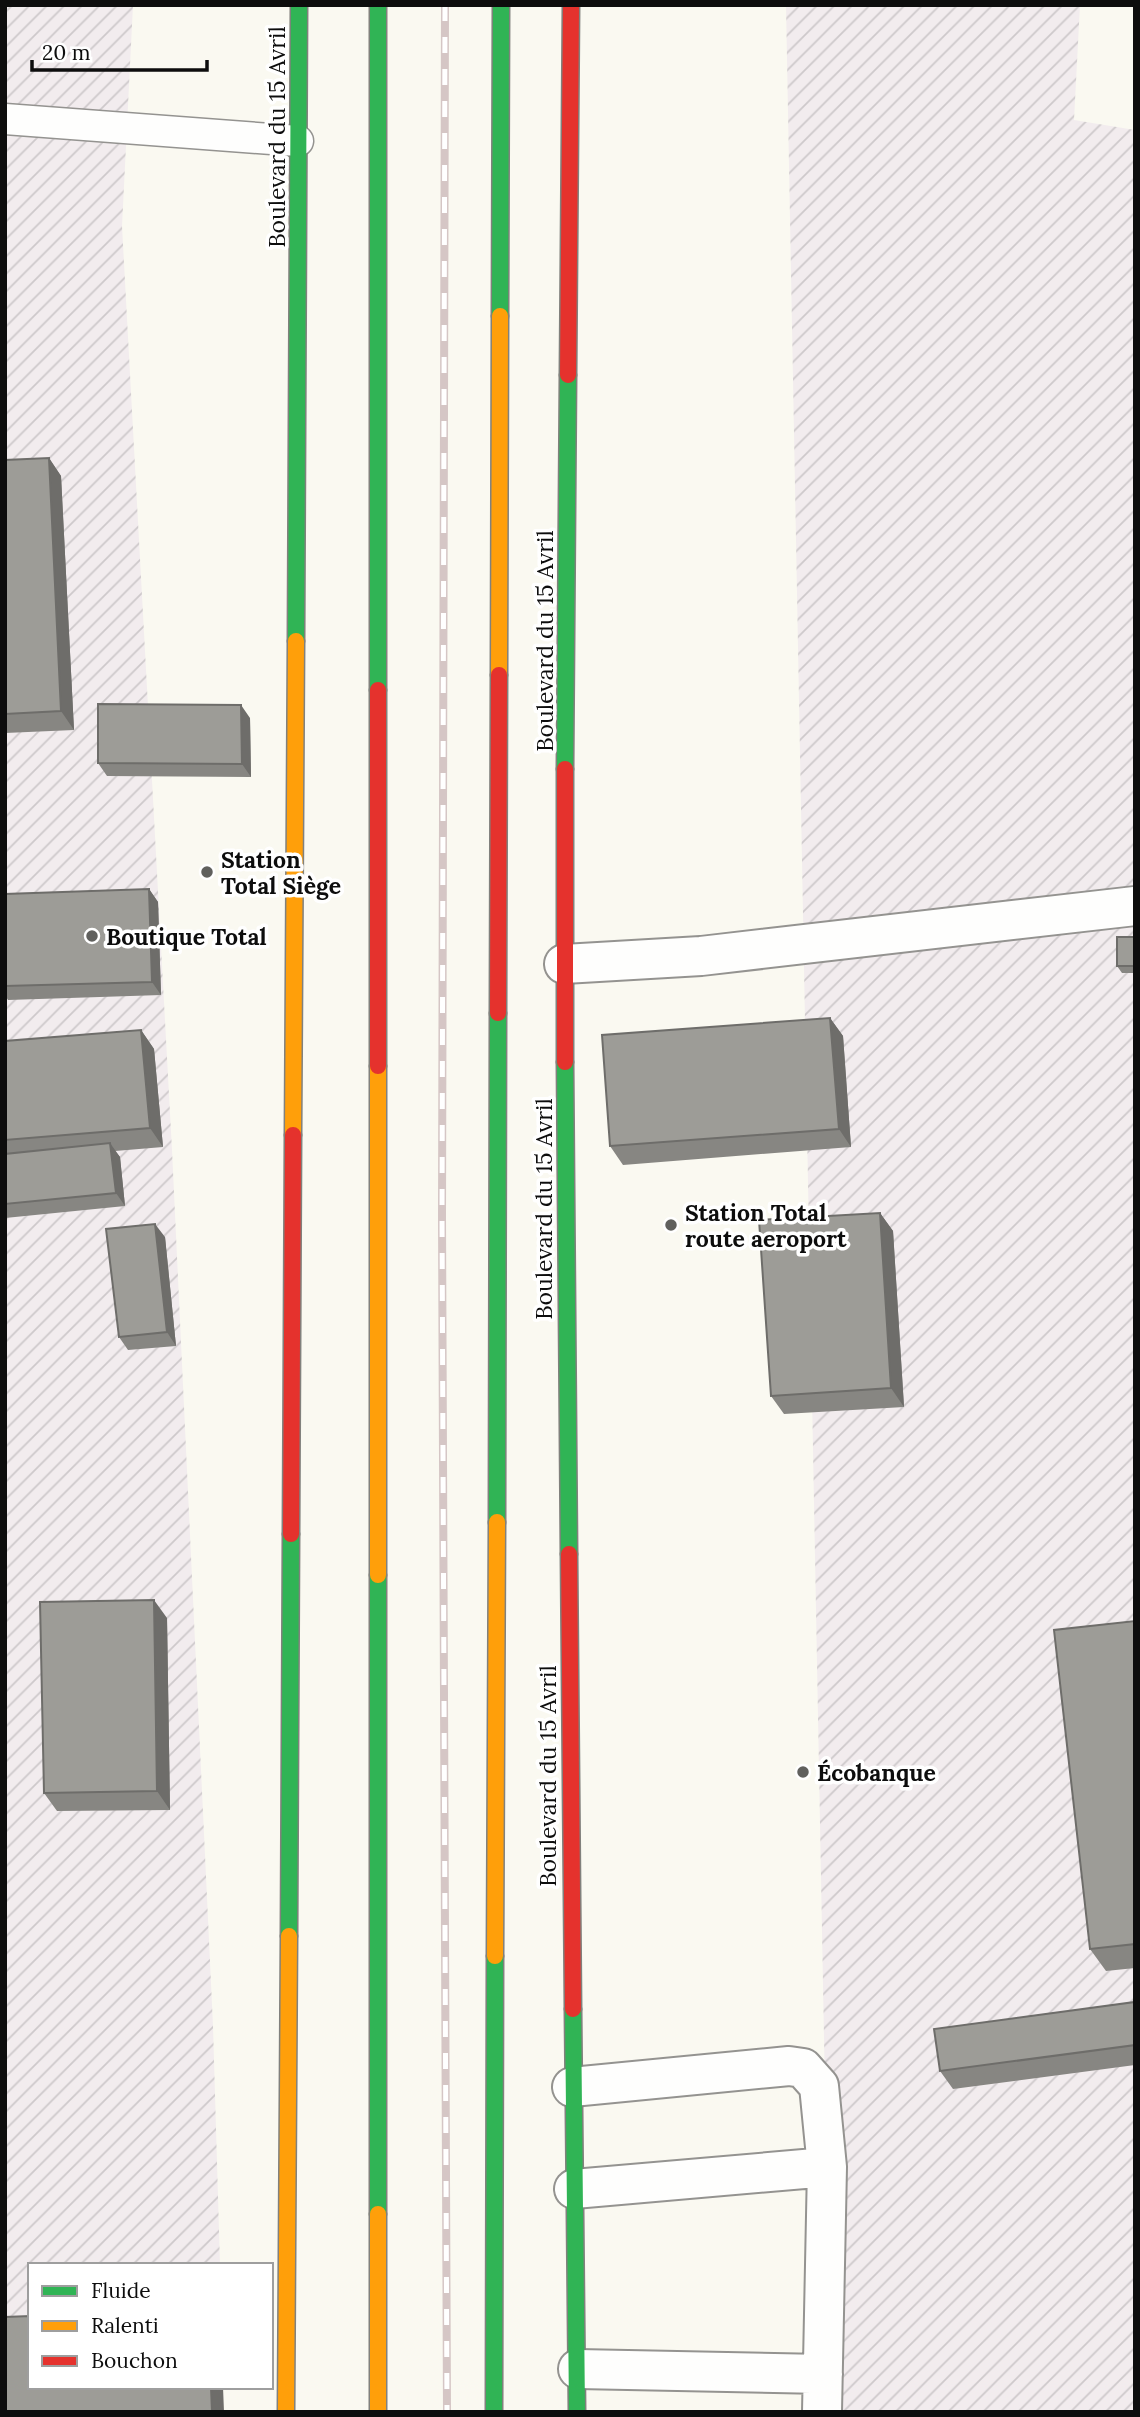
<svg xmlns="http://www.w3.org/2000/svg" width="1140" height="2417" viewBox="0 0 1140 2417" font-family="Lora,serif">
  <defs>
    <pattern id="industrial-furrows" width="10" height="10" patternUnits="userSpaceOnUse" patternTransform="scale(1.75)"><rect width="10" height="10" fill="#f2ecee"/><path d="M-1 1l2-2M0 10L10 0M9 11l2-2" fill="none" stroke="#cec9cb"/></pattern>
  </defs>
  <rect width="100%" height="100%" fill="#faf9f1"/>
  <path fill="url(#industrial-furrows)" d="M 5,5 L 133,5 L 122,226 L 172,1150 L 213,2026 L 220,2265 L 30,2265 L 30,2387 L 5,2412 Z
    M 786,5 L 1080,5 L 1074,120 L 1135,130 L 1135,2412 L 831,2412 Z"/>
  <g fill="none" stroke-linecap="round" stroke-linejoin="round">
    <g stroke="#949390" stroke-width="33">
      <path id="lane" d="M 5,119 L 298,141"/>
    </g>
    <g stroke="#949390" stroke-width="42">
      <path id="street" d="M 564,964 L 701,956 L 1135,906
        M 572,2087 L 789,2066 L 803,2068 L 819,2086 L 827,2167 L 822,2412
        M 574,2189 L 827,2167
        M 578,2369 L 823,2374"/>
    </g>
    <g stroke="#81817d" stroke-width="19">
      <path id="fast" d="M 378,5 L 378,690
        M 500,316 L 501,5
        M 296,641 L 299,5
        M 565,769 L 568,375
        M 565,1062 L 569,1554
        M 497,1522 L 498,1013
        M 378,1575 L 378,2214
        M 289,1936 L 291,1534
        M 573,2009 L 577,2412
        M 494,2412 L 495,1956"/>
    </g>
    <g stroke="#81817d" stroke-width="19">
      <path id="slow" d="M 499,675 L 500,316
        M 378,1066 L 378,1575
        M 293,1135 L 296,641
        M 495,1956 L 497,1522
        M 378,2214 L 378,2412
        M 286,2412 L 289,1936"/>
    </g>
    <g stroke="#81817d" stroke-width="19">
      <path id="jam" d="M 568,375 L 571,5
        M 378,690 L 378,1066
        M 498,1013 L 499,675
        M 565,1062 L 565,769
        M 291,1534 L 293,1135
        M 569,1554 L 573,2009"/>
    </g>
    <use href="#lane" stroke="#fefefd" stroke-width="30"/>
    <use href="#street" stroke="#fefefd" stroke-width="38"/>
    <use href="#fast" stroke="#30b455" stroke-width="16"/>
    <use href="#slow" stroke="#ff9f0a" stroke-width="16"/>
    <use href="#jam" stroke="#e5322d" stroke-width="16"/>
    <g stroke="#d5c6c5" stroke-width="8">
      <path id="rail" d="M 445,5 L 442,1217 L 447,2412"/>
    </g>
    <use href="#rail" stroke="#fff" stroke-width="5" stroke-dasharray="16" stroke-linecap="butt"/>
  </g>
  <path fill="#878682" d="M 49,458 L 61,476 L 74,730 L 5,733 L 5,460 Z
    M 250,718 L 251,777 L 107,776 L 98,763 Z
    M 149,889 L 158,902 L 161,995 L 8,1000 L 5,995 L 5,894 Z
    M 1135,937 L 1135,973 L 1122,973 L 1117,966 Z
    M 830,1018 L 843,1036 L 851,1147 L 623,1165 L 610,1146 Z
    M 141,1030 L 154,1049 L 163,1147 L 115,1151 L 120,1157 L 125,1206 L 5,1218 L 5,1041 Z
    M 880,1213 L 893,1231 L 904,1407 L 784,1414 L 771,1396 Z
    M 165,1237 L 176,1346 L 128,1350 L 119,1337 Z
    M 167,1618 L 170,1810 L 57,1811 L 44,1793 Z
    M 1135,1621 L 1135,1968 L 1106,1971 L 1090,1949 Z
    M 1135,2002 L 1135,2065 L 953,2089 L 940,2071 Z"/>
  <path fill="#6e6d6a" d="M 49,458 L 61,476 L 74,730 L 61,711 Z
    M 241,705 L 250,718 L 251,777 L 242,764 Z
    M 149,889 L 158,902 L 161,995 L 152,982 Z
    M 830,1018 L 843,1036 L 851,1147 L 839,1129 Z
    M 141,1030 L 154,1049 L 163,1147 L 150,1128 Z
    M 110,1143 L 120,1157 L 125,1206 L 116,1193 Z
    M 880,1213 L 893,1231 L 904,1407 L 891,1388 Z
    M 155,1224 L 165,1237 L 176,1346 L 167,1332 Z
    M 154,1600 L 167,1618 L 170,1810 L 157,1791 Z
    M 211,2387 L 223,2387 L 224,2412 L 212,2412 Z"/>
  <path fill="#9d9c97" stroke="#6e6d6a" stroke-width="2" d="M 49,458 L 61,711 L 5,714 L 5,460 Z
    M 98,704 L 241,705 L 242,764 L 98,763 Z
    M 149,889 L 152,982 L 5,986 L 5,894 Z
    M 1117,937 L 1135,937 L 1135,966 L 1117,966 Z
    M 830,1018 L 839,1129 L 610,1146 L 602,1035 Z
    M 141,1030 L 150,1128 L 5,1140 L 5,1041 Z
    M 110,1143 L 116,1193 L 5,1204 L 5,1154 Z
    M 880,1213 L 891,1388 L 771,1396 L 759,1220 Z
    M 155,1224 L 167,1332 L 119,1337 L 106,1229 Z
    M 154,1600 L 157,1791 L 44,1793 L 40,1602 Z
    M 1135,1621 L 1135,1944 L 1090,1949 L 1054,1630 Z
    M 1135,2002 L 1135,2045 L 940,2071 L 934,2029 Z
    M 30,2316 L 30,2387 L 211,2387 L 212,2412 L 5,2412 L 5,2317 Z"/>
  <g fill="#60605d" stroke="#fff" stroke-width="2.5">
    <circle cx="207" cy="872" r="7"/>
    <circle cx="92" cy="936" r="7"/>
    <circle cx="671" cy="1225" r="7"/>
    <circle cx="803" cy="1772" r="7"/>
  </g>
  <g text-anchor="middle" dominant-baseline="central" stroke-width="7" stroke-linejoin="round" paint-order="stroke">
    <g font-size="23" fill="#0d0d0d" stroke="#fff">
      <text transform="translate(276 137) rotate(-90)">Boulevard du 15 Avril</text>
      <text transform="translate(544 641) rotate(-90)">Boulevard du 15 Avril</text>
      <text transform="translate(543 1209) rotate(-90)">Boulevard du 15 Avril</text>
      <text transform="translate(547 1776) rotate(-90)">Boulevard du 15 Avril</text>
    </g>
    <g font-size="23" font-weight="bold" fill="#0d0d0d" stroke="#fff" text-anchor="start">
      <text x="221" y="859">Station<tspan x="221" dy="26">Total Siège</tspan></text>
      <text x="106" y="936">Boutique Total</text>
      <text x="685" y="1212">Station Total<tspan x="685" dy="26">route aeroport</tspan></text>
      <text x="817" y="1772">Écobanque</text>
    </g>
  </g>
  <rect width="1140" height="2417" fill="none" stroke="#0d0d0d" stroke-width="14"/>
  <rect x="28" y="2263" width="245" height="126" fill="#ffffff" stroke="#9e9e9e" stroke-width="2"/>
  <rect x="42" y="2286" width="35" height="10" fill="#30b455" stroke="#9e9e9e" stroke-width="2"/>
  <text x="91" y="2298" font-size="21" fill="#0d0d0d">Fluide</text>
  <rect x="42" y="2321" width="35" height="10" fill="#ff9f0a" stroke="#9e9e9e" stroke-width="2"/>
  <text x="91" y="2333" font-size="21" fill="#0d0d0d">Ralenti</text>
  <rect x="42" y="2356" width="35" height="10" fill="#e5322d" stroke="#9e9e9e" stroke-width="2"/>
  <text x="91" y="2368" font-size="21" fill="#0d0d0d">Bouchon</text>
  <path d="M32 60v10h175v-10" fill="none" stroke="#0d0d0d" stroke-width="3.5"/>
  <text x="42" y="60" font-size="21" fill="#0d0d0d" stroke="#ffffff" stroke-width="5" paint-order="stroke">20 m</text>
</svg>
